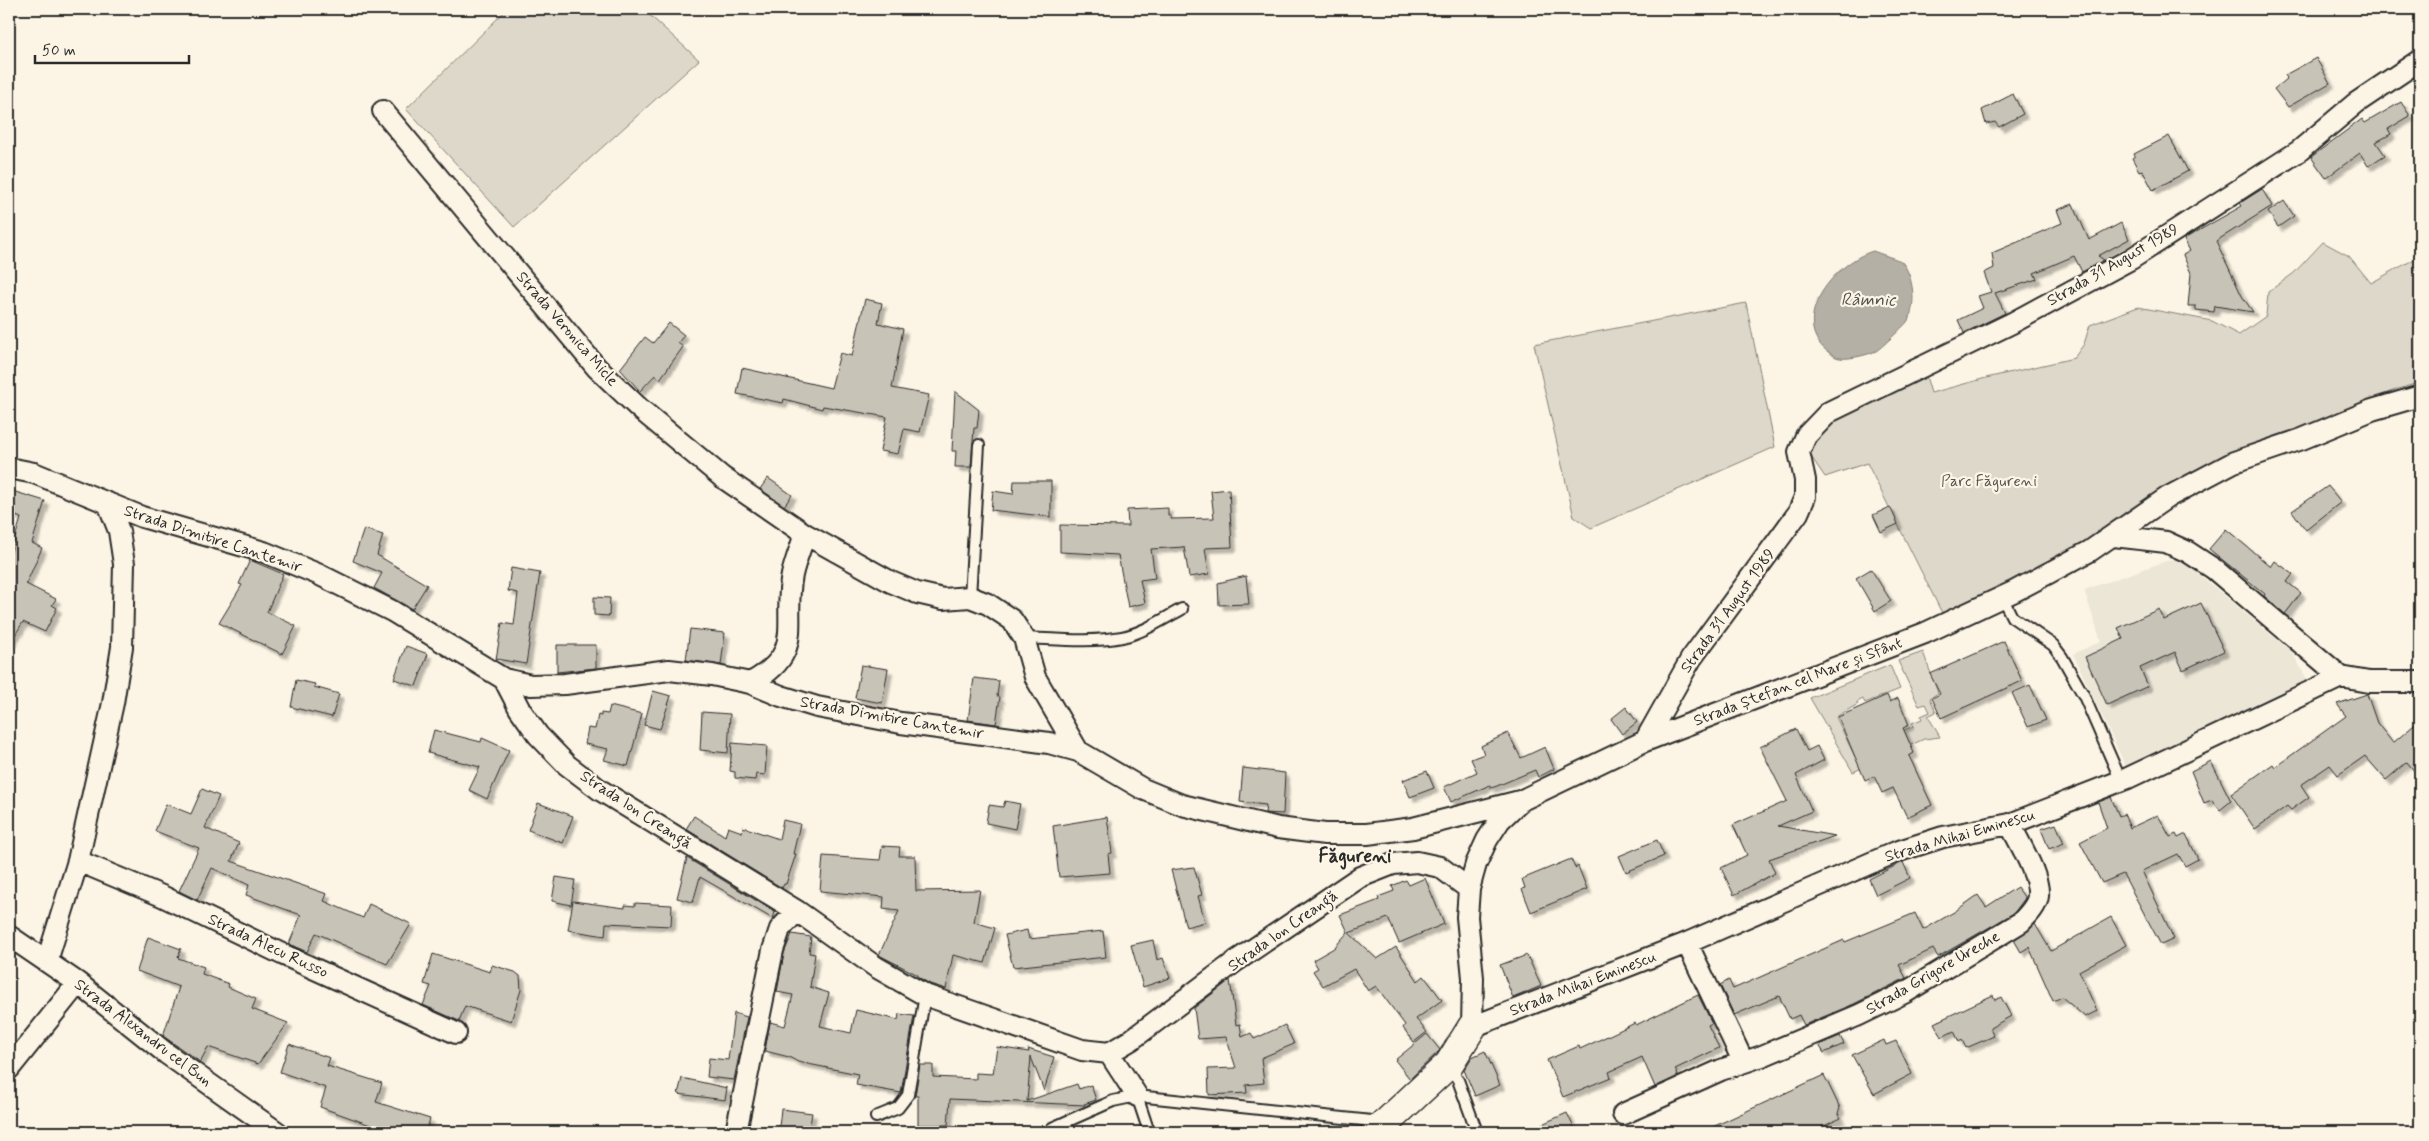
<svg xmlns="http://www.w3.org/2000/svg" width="2429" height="1141" viewBox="0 0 2429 1141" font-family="Mynerve,sans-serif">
  <defs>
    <filter id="shadow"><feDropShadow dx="4.5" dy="4.5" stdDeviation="1" flood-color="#0004"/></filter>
  </defs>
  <rect width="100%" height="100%" fill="#fcf5e5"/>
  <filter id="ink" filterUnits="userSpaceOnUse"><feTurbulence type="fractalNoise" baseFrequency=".02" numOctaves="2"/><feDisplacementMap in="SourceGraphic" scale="10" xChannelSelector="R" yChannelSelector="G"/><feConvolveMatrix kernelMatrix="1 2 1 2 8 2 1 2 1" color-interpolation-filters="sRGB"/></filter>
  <g filter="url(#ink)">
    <path fill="#ece6d7" d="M 2178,557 L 2292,652 L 2309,683 L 2126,767 L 2073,654 L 2101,641 L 2084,590 Z"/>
    <path fill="#ded8ca" stroke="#84827a" d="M 507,9 L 643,9 L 699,60 L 514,227 L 406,109 Z
      M 2323,242 L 2349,256 L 2371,283 L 2420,256 L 2420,382 L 2378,396 L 2117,523 L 1997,593 L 1942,613 L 1867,463 L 1825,477 L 1810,455 L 1821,428 L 1926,376 L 1931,393 L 1986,378 L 2074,358 L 2084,344 L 2090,325 L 2138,307 L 2212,321 L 2239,335 L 2266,316 L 2268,292 L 2294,273 Z
      M 1746,303 L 1775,447 L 1591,528 L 1574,517 L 1534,344 Z
      M 1923,652 L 1938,693 L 1930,698 L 1936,712 L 1928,716 L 1940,737 L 1924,739 L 1853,772 L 1810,698 L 1890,665 L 1900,689 L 1865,703 L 1863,699 L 1857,702 L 1858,704 L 1836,717 L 1855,757 L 1906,736 L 1904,730 L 1914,726 L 1912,723 L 1922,719 L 1921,716 L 1930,712 L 1926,704 L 1919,706 L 1898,661 Z"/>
    <path fill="#b4b0a5" stroke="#7d7b74" d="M 1873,251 C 1878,253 1899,260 1901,261 C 1914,275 1917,307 1907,322 C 1904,326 1879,350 1876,351 C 1868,355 1844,361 1836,357 C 1782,328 1832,263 1873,251 Z"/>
    <path fill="#c8c3b7" stroke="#2b2b2b" filter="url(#shadow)" d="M 2316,58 L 2330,83 L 2288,107 L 2274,89 L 2287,78 L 2285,75 Z
      M 2013,94 L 2023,114 L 1999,127 L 1995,122 L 1986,124 L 1982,110 Z
      M 2401,102 L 2410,116 L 2388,129 L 2391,134 L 2376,142 L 2385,155 L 2368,166 L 2360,153 L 2326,178 L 2311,157 L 2362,119 L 2365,123 Z
      M 2169,136 L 2188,171 L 2153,190 L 2142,170 L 2139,171 L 2132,158 L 2135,156 L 2134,154 Z
      M 2262,189 L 2272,206 L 2216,241 L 2242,296 L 2253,312 L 2215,306 L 2214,312 L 2196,310 L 2196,306 L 2188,306 L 2191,273 L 2183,255 L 2190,251 L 2184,239 L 2242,206 L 2240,203 Z
      M 2284,201 L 2294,216 L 2278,227 L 2268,212 Z
      M 2073,204 L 2089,240 L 2121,223 L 2129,239 L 2098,256 L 2104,260 L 2082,272 L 2074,256 L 2034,273 L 2037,279 L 1995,293 L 2005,313 L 1964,333 L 1958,320 L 1983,308 L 1978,296 L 1991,292 L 1984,273 L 1994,268 L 1992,253 L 2062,223 L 2057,210 Z
      M 865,299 L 882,303 L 878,323 L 903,329 L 892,388 L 929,395 L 920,432 L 904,429 L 898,454 L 880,451 L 887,417 L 823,406 L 822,409 L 784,399 L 783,403 L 737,394 L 742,368 L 831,388 L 840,353 L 852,356 Z
      M 669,323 L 684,335 L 678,343 L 683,347 L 660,379 L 655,375 L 640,391 L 620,369 L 645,337 L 653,343 Z
      M 955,391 L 979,410 L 977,428 L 974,428 L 971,467 L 955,467 L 956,451 L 952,451 Z
      M 768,478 L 792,495 L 784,506 L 760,489 Z
      M 1014,481 L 1051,481 L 1051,517 L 991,510 L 993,491 L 1013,494 Z
      M 2328,486 L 2341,502 L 2306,530 L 2292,511 Z
      M 1229,489 L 1232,547 L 1205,548 L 1209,574 L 1189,577 L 1184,547 L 1151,549 L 1155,578 L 1140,580 L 1145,603 L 1128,607 L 1118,555 L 1060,552 L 1060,525 L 1128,526 L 1127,510 L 1168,508 L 1168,516 L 1171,516 L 1171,519 L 1214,518 L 1211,491 Z
      M 9,490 L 45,501 L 32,543 L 42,548 L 26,584 L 56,599 L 52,605 L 57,608 L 45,632 L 23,622 L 9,645 L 9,558 L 21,518 L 9,513 Z
      M 1890,507 L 1898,524 L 1881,532 L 1873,515 Z
      M 364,529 L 383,535 L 377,555 L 427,585 L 412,609 L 374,588 L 382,573 L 353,561 Z
      M 2226,529 L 2271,567 L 2275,561 L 2293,574 L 2287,582 L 2301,593 L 2285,614 L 2264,596 L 2265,594 L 2209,549 Z
      M 250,560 L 283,574 L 267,612 L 296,626 L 282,654 L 219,623 L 242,585 L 239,584 Z
      M 511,568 L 540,573 L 526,664 L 496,659 L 502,623 L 514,625 L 518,593 L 508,591 Z
      M 1871,569 L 1891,601 L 1875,611 L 1856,578 Z
      M 1246,576 L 1249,604 L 1219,605 L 1218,583 Z
      M 594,597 L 610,598 L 609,616 L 594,615 Z
      M 2201,603 L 2224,651 L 2183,670 L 2175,652 L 2140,668 L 2148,686 L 2107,705 L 2085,657 L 2123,639 L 2118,628 L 2159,609 L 2164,620 Z
      M 690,629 L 725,633 L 721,665 L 686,660 Z
      M 2004,641 L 2022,681 L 1941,718 L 1932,698 L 1940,694 L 1930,674 Z
      M 557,645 L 596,645 L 596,668 L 557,672 Z
      M 406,646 L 428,654 L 416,686 L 394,679 Z
      M 861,665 L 888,669 L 882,703 L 855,698 Z
      M 974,678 L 999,681 L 997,696 L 1000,697 L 996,724 L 968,720 Z
      M 296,680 L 315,684 L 314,687 L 339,694 L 332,717 L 291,707 Z
      M 2030,685 L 2046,720 L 2028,727 L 2012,693 Z
      M 653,691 L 671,696 L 660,729 L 644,725 Z
      M 2367,694 L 2377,723 L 2393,743 L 2420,720 L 2420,778 L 2407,762 L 2386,780 L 2365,756 L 2338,775 L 2330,765 L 2301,785 L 2309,797 L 2291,810 L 2287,806 L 2255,829 L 2231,794 L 2273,764 L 2275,767 L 2346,716 L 2337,704 Z
      M 1887,695 L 1890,702 L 1898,698 L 1909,725 L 1903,728 L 1914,753 L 1909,756 L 1932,805 L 1907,817 L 1893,788 L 1882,793 L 1874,776 L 1865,780 L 1838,717 Z
      M 610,706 L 642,714 L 628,766 L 604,760 L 608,749 L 585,744 L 588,728 L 595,729 L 598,715 L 601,716 L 601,713 L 608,714 Z
      M 1626,707 L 1637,722 L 1622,734 L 1611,719 Z
      M 702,712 L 730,714 L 728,753 L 700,750 Z
      M 1796,729 L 1807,751 L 1817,746 L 1824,760 L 1796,775 L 1812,811 L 1778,826 L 1835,836 L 1769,859 L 1775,873 L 1734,895 L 1721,868 L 1747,855 L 1733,825 L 1787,801 L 1760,747 Z
      M 434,730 L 481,742 L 482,738 L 509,750 L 487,799 L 469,790 L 480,767 L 428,753 Z
      M 1508,733 L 1521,758 L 1545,747 L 1554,769 L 1538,777 L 1535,770 L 1497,786 L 1491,788 L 1490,785 L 1451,802 L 1444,787 L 1477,772 L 1471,759 L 1484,754 L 1481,746 Z
      M 732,743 L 767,746 L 765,775 L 756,774 L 755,780 L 735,778 L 735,772 L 730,771 Z
      M 2211,761 L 2231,801 L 2220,810 L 2212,800 L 2204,803 L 2191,771 Z
      M 1243,768 L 1285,773 L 1283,814 L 1265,813 L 1266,805 L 1240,802 Z
      M 1427,771 L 1434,788 L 1410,797 L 1403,780 Z
      M 202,789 L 219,796 L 205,828 L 239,843 L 231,861 L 327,894 L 324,901 L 363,918 L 369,904 L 411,924 L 387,964 L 316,933 L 307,952 L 289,944 L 301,915 L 246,895 L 249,885 L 212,868 L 197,900 L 179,891 L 199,848 L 155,831 L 166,804 L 191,814 Z
      M 2111,797 L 2119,816 L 2124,814 L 2130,828 L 2158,815 L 2170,837 L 2176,834 L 2178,838 L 2186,834 L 2198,859 L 2185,866 L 2178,854 L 2142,871 L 2174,939 L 2161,945 L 2123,874 L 2102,883 L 2080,842 L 2107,828 L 2098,802 Z
      M 1005,801 L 1020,804 L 1015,829 L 986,823 L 989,805 L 1003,807 Z
      M 538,803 L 573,816 L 563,843 L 528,830 Z
      M 694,816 L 725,836 L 728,827 L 742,832 L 743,827 L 779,839 L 783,820 L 800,824 L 793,854 L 796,854 L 786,884 L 784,884 L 782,888 L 686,829 Z
      M 1107,817 L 1112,853 L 1108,854 L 1110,873 L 1059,877 L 1053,826 Z
      M 2056,824 L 2064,843 L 2049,849 L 2041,829 Z
      M 1657,840 L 1664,856 L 1626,872 L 1619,856 Z
      M 882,846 L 900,847 L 899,856 L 915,856 L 916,891 L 980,890 L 974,922 L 995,928 L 985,963 L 953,955 L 946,989 L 930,984 L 918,977 L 918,975 L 879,955 L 899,911 L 883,909 L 884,897 L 820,891 L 823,856 L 880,860 Z
      M 687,858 L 775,912 L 773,919 L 700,877 L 693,902 L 677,898 Z
      M 1571,859 L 1575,868 L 1578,866 L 1587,889 L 1531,912 L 1522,889 L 1525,888 L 1522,879 Z
      M 1903,862 L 1910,878 L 1876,895 L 1869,879 Z
      M 1194,867 L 1202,895 L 1198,896 L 1205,922 L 1186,927 L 1171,870 Z
      M 556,877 L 575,880 L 571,905 L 552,901 Z
      M 1425,878 L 1444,924 L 1399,943 L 1388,918 L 1349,933 L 1377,959 L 1396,947 L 1418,981 L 1424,976 L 1442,1000 L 1416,1019 L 1427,1032 L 1414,1042 L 1403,1028 L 1405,1025 L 1376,986 L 1368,991 L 1354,969 L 1323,986 L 1313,971 L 1318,968 L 1313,960 L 1334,948 L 1348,932 L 1340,915 L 1379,900 L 1378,897 L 1394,891 L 1392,886 L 1406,880 L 1409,885 Z
      M 2017,887 L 2025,898 L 2014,913 L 1938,957 L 1933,949 L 1899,965 L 1906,978 L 1854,1004 L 1804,1025 L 1799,1015 L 1790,1019 L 1779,996 L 1734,1015 L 1720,985 L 1729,980 L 1733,989 L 1844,940 L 1845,942 L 1915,913 L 1923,930 L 1954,912 L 1978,895 L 1986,907 Z
      M 573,901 L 625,908 L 625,905 L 635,906 L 635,903 L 672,905 L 671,926 L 606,923 L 605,936 L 568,930 Z
      M 2111,917 L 2126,945 L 2079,971 L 2097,1011 L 2085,1017 L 2062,997 L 2053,1001 L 2029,947 L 2021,952 L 2014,940 L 2035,924 L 2051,951 Z
      M 1027,930 L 1029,939 L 1103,931 L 1106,957 L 1013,967 L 1005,935 Z
      M 792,934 L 811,937 L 809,953 L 815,954 L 810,987 L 829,993 L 820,1026 L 851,1033 L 856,1010 L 898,1020 L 899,1014 L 914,1016 L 901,1093 L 856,1085 L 858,1074 L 798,1062 L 789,1057 L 765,1051 L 770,1022 L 785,1026 L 793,995 L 777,992 L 784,953 Z
      M 148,937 L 181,949 L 178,958 L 204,967 L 202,974 L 229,984 L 228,987 L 256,999 L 252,1009 L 288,1023 L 258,1064 L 208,1047 L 200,1062 L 163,1036 L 179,987 L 137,971 Z
      M 1153,940 L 1157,960 L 1163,958 L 1170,978 L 1143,987 L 1131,945 Z
      M 433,954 L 490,972 L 492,965 L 515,972 L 520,976 L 521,990 L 511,1021 L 465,1006 L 459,1021 L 423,1005 L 431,986 L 424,984 Z
      M 1527,955 L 1541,986 L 1513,998 L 1500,965 Z
      M 1230,980 L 1236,1025 L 1240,1024 L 1242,1037 L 1251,1033 L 1254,1039 L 1285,1025 L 1294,1044 L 1261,1058 L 1264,1083 L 1246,1085 L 1247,1093 L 1209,1095 L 1208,1069 L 1236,1068 L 1226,1037 L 1198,1039 L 1194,1008 Z
      M 1698,995 L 1712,1023 L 1708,1025 L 1719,1048 L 1675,1069 L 1678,1076 L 1655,1087 L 1642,1057 L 1609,1072 L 1611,1077 L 1563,1097 L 1547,1060 L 1579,1046 L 1580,1049 L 1635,1023 L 1636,1025 Z
      M 1993,995 L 1995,1000 L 2001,997 L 2011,1016 L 1990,1028 L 1994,1036 L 1966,1048 L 1962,1040 L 1959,1042 L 1954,1031 L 1942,1037 L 1934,1023 Z
      M 734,1013 L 747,1017 L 734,1080 L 707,1077 L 709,1058 L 728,1060 Z
      M 1427,1034 L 1440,1050 L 1410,1079 L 1395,1060 Z
      M 1840,1036 L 1844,1044 L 1824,1053 L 1819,1045 Z
      M 1884,1040 L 1886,1045 L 1896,1041 L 1912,1074 L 1874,1094 L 1852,1055 Z
      M 289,1044 L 330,1058 L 327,1066 L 382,1083 L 376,1102 L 430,1119 L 426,1132 L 390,1132 L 320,1107 L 326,1088 L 280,1072 Z
      M 997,1047 L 1029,1052 L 1028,1049 L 1054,1057 L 1044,1091 L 1031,1057 L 1027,1101 L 1077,1084 L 1079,1089 L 1091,1085 L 1096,1100 L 1084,1104 L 1085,1105 L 950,1099 L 948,1125 L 918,1125 L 918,1096 L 915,1096 L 920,1065 L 933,1065 L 933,1077 L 976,1079 L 976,1073 L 993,1074 Z
      M 1485,1051 L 1500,1085 L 1475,1096 L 1464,1070 L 1472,1057 Z
      M 1824,1075 L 1840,1108 L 1838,1113 L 1841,1118 L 1811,1132 L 1702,1132 Z
      M 682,1078 L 727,1088 L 725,1100 L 678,1094 Z
      M 781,1109 L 812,1113 L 809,1131 L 779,1127 Z
      M 1567,1113 L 1576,1132 L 1524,1132 Z"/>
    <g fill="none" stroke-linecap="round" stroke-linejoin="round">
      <g stroke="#2b2b2b" stroke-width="14">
        <path id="lane" d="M 970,597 L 979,445
          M 2002,597 L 2012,617 L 2053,645 L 2062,657 L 2084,696 L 2121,781
          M 1024,638 C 1056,639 1089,643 1122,637 C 1143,633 1163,619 1182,609
          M 1449,1065 L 1458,1080 L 1477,1132
          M 1137,1096 L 1149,1132
          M 876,1117 L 898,1108 L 908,1095 L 925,995
          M 1052,1128 L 1113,1101 L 1137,1096 L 1381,1122"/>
      </g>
      <g stroke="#2b2b2b" stroke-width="24">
        <path id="street" d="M 383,111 L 597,368 L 639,408 L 722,477 L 805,534 L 891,582 L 917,593 L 943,599 L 970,597 L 988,604 L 1012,620 L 1024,638 L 1035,677 L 1078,751
          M 2420,396 L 2372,410 L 2302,439 L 2234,462 L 2168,497 L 2090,551 L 2015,591 L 1925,633 L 1645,741 L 1520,801 L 1500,820 L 1487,840 L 1476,864 L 1469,889 L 1467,917 L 1473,978 L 1472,1027 L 1687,943 L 1896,852 L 1943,837 L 2010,824 L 2128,778 L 2341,677 L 2369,682 L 2420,682
          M 9,468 L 34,473 L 142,517 L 264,552 L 320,575 L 392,611 L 504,679 L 531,685 L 565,684 L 669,670 L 712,675 L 750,683 L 781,696 L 817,707 L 901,723 L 1049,743 L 1078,751 L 1143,789 L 1182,805 L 1278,828 L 1325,834 L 1367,834 L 1413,828 L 1520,801
          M 2114,536 L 2166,542 L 2188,552 L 2214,569 L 2341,677
          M 504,679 L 519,708 L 538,735 L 567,765 L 600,790 L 797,911 L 876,967 L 925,995 L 1082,1050 L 1109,1053 L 1131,1040 L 1236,961 L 1360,877 L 1393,864 L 1417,862 L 1440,867 L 1469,889
          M 750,683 C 807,653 782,624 792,575 C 795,561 801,547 805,534
          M 1645,741 L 1691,659 L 1798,513 L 1805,497 L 1805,480 L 1799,452 L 1806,436 L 1829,412 L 2012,323 L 2131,259 L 2299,151 L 2356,103 L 2420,60
          M 78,861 L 162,896 L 284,955 L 456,1033
          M 9,936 L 78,983 L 167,1054 L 277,1132
          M 1687,943 L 1743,1061
          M 47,961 L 78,861 L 113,703 L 122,647 L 124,564 L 119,531 L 108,503
          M 1109,1053 L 1137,1096
          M 9,1069 L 78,983
          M 1623,1114 L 1721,1070 L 1762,1056 L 1859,1015 L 1906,992 L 2021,922 C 2028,915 2037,906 2038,896 C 2040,876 2019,843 2010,824
          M 736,1132 L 773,950 L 780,929 L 797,911"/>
      </g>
      <g stroke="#2b2b2b" stroke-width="31">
        <path id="secondary" d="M 1376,1132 L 1449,1064 L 1472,1027"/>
      </g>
      <use href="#lane" stroke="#fcf5e5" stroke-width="10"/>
      <use href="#street" stroke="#fcf5e5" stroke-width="20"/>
      <use href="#secondary" stroke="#fcf5e5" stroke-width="28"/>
    </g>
  </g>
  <g text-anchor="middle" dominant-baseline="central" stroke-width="4.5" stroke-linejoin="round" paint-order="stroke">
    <g font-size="16" fill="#2b2b2b" stroke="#fcf5e5">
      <text transform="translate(2113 265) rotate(-30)">Strada 31 August 1989</text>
      <text transform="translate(567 329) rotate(49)">Strada Veronica Micle</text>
      <text transform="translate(213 539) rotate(18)">Strada Dimitire Cantemir</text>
      <text transform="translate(1728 611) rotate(-54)">Strada 31 August 1989</text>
      <text transform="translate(1798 682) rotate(-21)">Strada Ștefan cel Mare și Sfânt</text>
      <text transform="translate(892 718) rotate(10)">Strada Dimitire Cantemir</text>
      <text transform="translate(636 810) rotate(33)">Strada Ion Creangă</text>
      <text transform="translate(1960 836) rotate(-16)">Strada Mihai Eminescu</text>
      <text transform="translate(1283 931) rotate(-35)">Strada Ion Creangă</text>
      <text transform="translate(268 946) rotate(25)">Strada Alecu Russo</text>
      <text transform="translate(1933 973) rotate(-30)">Strada Grigore Ureche</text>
      <text transform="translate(1583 984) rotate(-21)">Strada Mihai Eminescu</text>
      <text transform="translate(143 1033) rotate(37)">Strada Alexandru cel Bun</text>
    </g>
    <g font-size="16" fill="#585653" stroke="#fcf5e5">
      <text x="1989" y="481">Parc Făgureni</text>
    </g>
    <g font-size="18" font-style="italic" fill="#545350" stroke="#fcf5e5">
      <text x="1868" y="300">Râmnic</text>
    </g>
    <g font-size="19" font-weight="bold" fill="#2b2b2b" stroke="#fcf5e5">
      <text x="1355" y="856">Făgureni</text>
    </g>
  </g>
  <rect width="2429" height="1141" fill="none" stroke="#fcf5e5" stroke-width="30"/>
  <rect x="15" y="15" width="2399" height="1111" fill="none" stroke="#2b2b2b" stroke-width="2" filter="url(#ink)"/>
  <path d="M35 55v8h154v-8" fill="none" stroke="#2b2b2b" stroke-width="2.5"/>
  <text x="42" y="55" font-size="15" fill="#2b2b2b" stroke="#fcf5e5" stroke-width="4" paint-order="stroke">50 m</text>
</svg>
